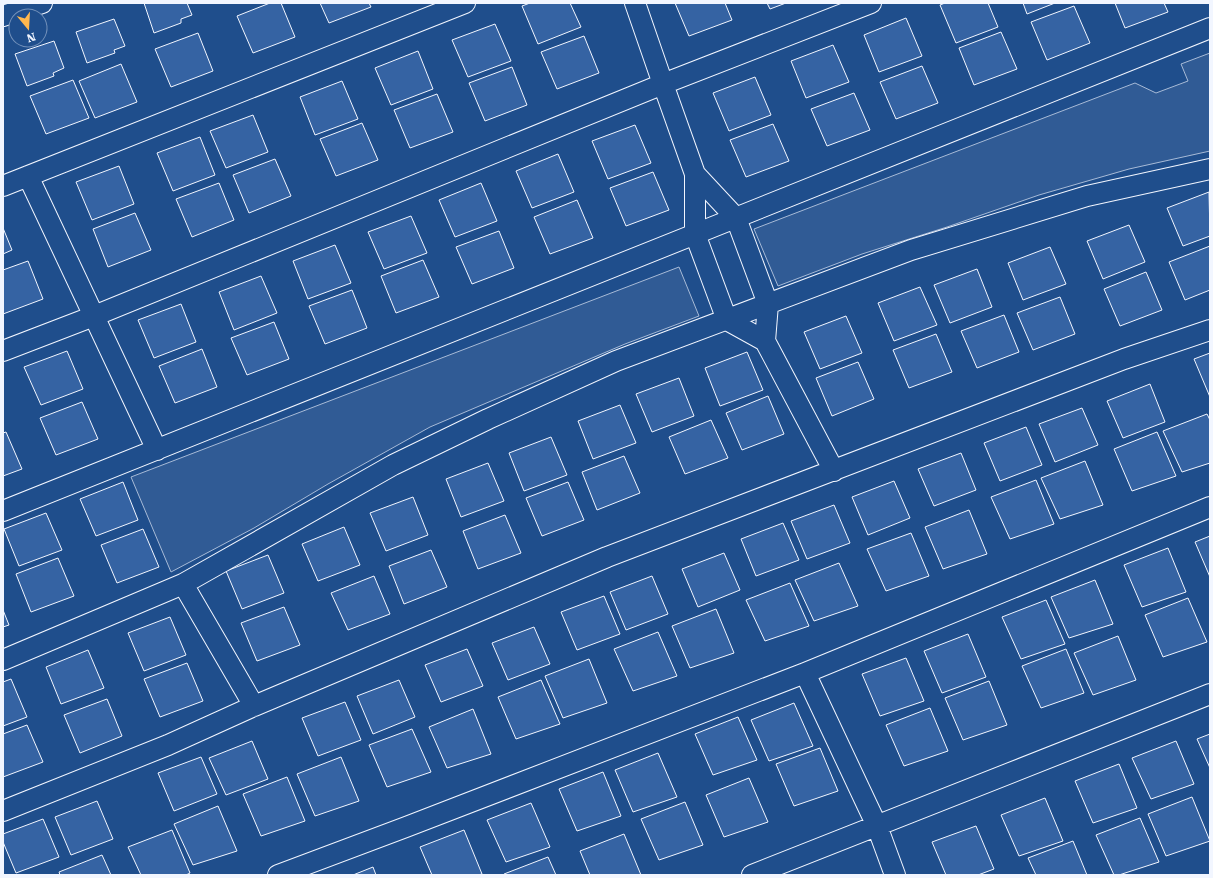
<svg xmlns="http://www.w3.org/2000/svg" width="1213" height="878" viewBox="0 0 1213 878" font-family="'Roboto Serif',serif">
  <rect width="100%" height="100%" fill="#1f4e8c"/>
  <path fill="#305b95" stroke="#a8bbd7" d="M 1210,53 L 1210,151 L 1129,169 L 1039,195 L 947,227 L 862,254 L 778,286 L 754,229 L 1135,83 L 1156,93 L 1188,81 L 1181,64 Z
    M 679,267 L 699,316 L 625,344 L 430,427 L 328,484 L 254,528 L 171,572 L 131,477 Z"/>
  <path fill="#3563a3" stroke="#f2f6ff" d="M 144,3 L 187,3 L 192,15 L 181,19 L 181,23 L 154,33 Z
    M 270,3 L 281,3 L 295,37 L 253,53 L 237,16 Z
    M 320,3 L 369,3 L 371,7 L 329,23 Z
    M 530,3 L 570,3 L 581,27 L 538,44 L 522,6 Z
    M 675,3 L 725,3 L 732,20 L 689,36 Z
    M 767,3 L 786,3 L 770,9 Z
    M 945,3 L 988,3 L 998,27 L 956,43 L 940,5 Z
    M 1023,3 L 1055,3 L 1027,14 Z
    M 1115,3 L 1164,3 L 1168,12 L 1125,28 Z
    M 1074,6 L 1090,43 L 1047,60 L 1031,22 Z
    M 906,18 L 922,56 L 879,72 L 864,35 Z
    M 114,19 L 125,46 L 114,50 L 115,53 L 87,63 L 76,32 Z
    M 495,24 L 511,61 L 468,77 L 452,40 Z
    M 1001,32 L 1017,69 L 974,85 L 959,48 Z
    M 198,33 L 213,71 L 171,87 L 155,49 Z
    M 584,36 L 599,73 L 557,89 L 541,52 Z
    M 54,41 L 64,68 L 53,73 L 54,76 L 27,86 L 15,54 Z
    M 833,45 L 849,82 L 806,98 L 791,61 Z
    M 418,51 L 433,89 L 391,105 L 375,68 Z
    M 121,64 L 137,102 L 95,118 L 79,81 Z
    M 922,66 L 938,103 L 896,119 L 880,82 Z
    M 512,67 L 527,105 L 485,121 L 469,83 Z
    M 755,77 L 771,115 L 729,131 L 713,93 Z
    M 73,80 L 89,118 L 46,134 L 30,96 Z
    M 342,81 L 358,119 L 315,135 L 300,97 Z
    M 854,93 L 870,130 L 827,146 L 811,109 Z
    M 437,94 L 453,132 L 410,148 L 394,110 Z
    M 253,115 L 268,152 L 226,168 L 210,131 Z
    M 362,123 L 378,160 L 336,176 L 320,139 Z
    M 773,124 L 789,161 L 746,177 L 730,140 Z
    M 635,125 L 651,163 L 608,179 L 592,141 Z
    M 200,137 L 215,175 L 173,191 L 157,153 Z
    M 558,154 L 574,192 L 532,208 L 516,171 Z
    M 275,159 L 291,196 L 249,213 L 233,175 Z
    M 119,166 L 134,204 L 92,220 L 76,182 Z
    M 653,172 L 669,210 L 626,226 L 610,188 Z
    M 219,183 L 234,220 L 192,237 L 176,199 Z
    M 481,183 L 497,221 L 455,237 L 439,200 Z
    M 1209,192 L 1210,236 L 1183,246 L 1167,208 Z
    M 577,200 L 593,238 L 550,254 L 534,217 Z
    M 135,213 L 151,250 L 108,267 L 93,229 Z
    M 411,216 L 427,253 L 384,269 L 368,232 Z
    M 1129,225 L 1145,262 L 1103,279 L 1087,241 Z
    M 3,228 L 12,250 L 3,254 Z
    M 499,231 L 514,268 L 472,284 L 456,247 Z
    M 335,245 L 351,283 L 308,299 L 293,261 Z
    M 1210,246 L 1210,290 L 1185,300 L 1169,262 Z
    M 1050,247 L 1066,284 L 1023,300 L 1008,263 Z
    M 423,260 L 439,297 L 396,313 L 381,276 Z
    M 28,261 L 43,299 L 3,314 L 3,270 Z
    M 977,269 L 992,307 L 950,323 L 934,285 Z
    M 1146,272 L 1162,310 L 1120,326 L 1104,289 Z
    M 261,276 L 277,313 L 234,330 L 219,292 Z
    M 920,287 L 937,325 L 894,341 L 878,303 Z
    M 352,290 L 367,328 L 325,344 L 309,306 Z
    M 1060,297 L 1075,334 L 1033,350 L 1017,313 Z
    M 181,304 L 196,342 L 154,358 L 138,320 Z
    M 1004,315 L 1019,352 L 977,368 L 961,331 Z
    M 846,316 L 862,353 L 820,369 L 804,332 Z
    M 274,322 L 289,359 L 247,375 L 231,338 Z
    M 936,334 L 952,372 L 909,388 L 893,350 Z
    M 202,349 L 217,387 L 175,403 L 159,366 Z
    M 67,351 L 83,389 L 41,405 L 24,367 Z
    M 747,352 L 763,390 L 720,406 L 705,368 Z
    M 1210,353 L 1210,397 L 1194,359 Z
    M 858,362 L 874,399 L 832,416 L 816,378 Z
    M 679,378 L 694,416 L 652,432 L 636,394 Z
    M 1150,384 L 1165,422 L 1123,438 L 1107,401 Z
    M 768,396 L 784,434 L 742,450 L 726,413 Z
    M 82,402 L 98,439 L 56,455 L 40,418 Z
    M 620,405 L 636,443 L 593,459 L 578,421 Z
    M 1082,408 L 1098,445 L 1055,462 L 1039,424 Z
    M 1207,414 L 1210,420 L 1210,463 L 1182,472 L 1163,431 Z
    M 711,420 L 728,458 L 685,474 L 669,437 Z
    M 1026,427 L 1042,465 L 1000,481 L 984,443 Z
    M 6,432 L 22,469 L 3,476 L 3,433 Z
    M 1157,432 L 1176,476 L 1132,491 L 1114,449 Z
    M 551,437 L 567,475 L 524,491 L 509,453 Z
    M 961,453 L 976,490 L 934,506 L 918,469 Z
    M 624,456 L 640,493 L 597,510 L 582,472 Z
    M 1085,461 L 1103,505 L 1060,519 L 1041,478 Z
    M 488,463 L 504,501 L 461,517 L 446,479 Z
    M 1036,480 L 1054,524 L 1010,539 L 991,497 Z
    M 894,481 L 910,518 L 868,535 L 852,497 Z
    M 123,482 L 138,520 L 96,536 L 80,499 Z
    M 568,482 L 584,520 L 542,536 L 526,498 Z
    M 413,497 L 428,535 L 386,551 L 370,513 Z
    M 834,505 L 850,543 L 807,559 L 791,521 Z
    M 969,510 L 987,554 L 943,569 L 925,527 Z
    M 46,513 L 62,550 L 19,566 L 4,529 Z
    M 505,515 L 521,553 L 478,569 L 463,531 Z
    M 783,523 L 799,560 L 756,576 L 741,539 Z
    M 344,527 L 360,565 L 318,581 L 302,544 Z
    M 143,529 L 159,567 L 117,583 L 101,545 Z
    M 911,533 L 929,576 L 886,591 L 867,549 Z
    M 1210,536 L 1210,577 L 1195,542 Z
    M 1168,548 L 1186,592 L 1142,607 L 1124,565 Z
    M 431,550 L 447,587 L 404,604 L 389,566 Z
    M 724,553 L 740,590 L 698,607 L 682,569 Z
    M 268,555 L 284,593 L 242,609 L 226,571 Z
    M 58,558 L 74,596 L 31,612 L 16,574 Z
    M 839,563 L 858,606 L 814,621 L 795,580 Z
    M 374,576 L 390,614 L 348,630 L 331,593 Z
    M 652,576 L 668,614 L 626,630 L 610,592 Z
    M 1095,580 L 1113,624 L 1069,638 L 1051,597 Z
    M 790,583 L 809,626 L 765,641 L 746,600 Z
    M 604,596 L 620,634 L 577,650 L 561,612 Z
    M 1188,598 L 1207,642 L 1163,657 L 1145,615 Z
    M 1046,600 L 1065,644 L 1021,659 L 1002,617 Z
    M 284,607 L 300,645 L 257,661 L 241,623 Z
    M 716,609 L 734,653 L 690,668 L 672,626 Z
    M 3,610 L 9,625 L 3,627 Z
    M 170,617 L 186,655 L 144,671 L 128,633 Z
    M 534,627 L 550,664 L 508,680 L 492,643 Z
    M 658,632 L 677,676 L 633,691 L 614,649 Z
    M 968,634 L 986,677 L 942,693 L 924,651 Z
    M 1118,636 L 1136,680 L 1093,695 L 1074,653 Z
    M 467,649 L 483,686 L 441,702 L 425,665 Z
    M 1066,649 L 1084,693 L 1041,708 L 1022,666 Z
    M 88,650 L 104,688 L 61,704 L 46,667 Z
    M 906,658 L 924,701 L 880,716 L 862,674 Z
    M 589,659 L 607,703 L 563,718 L 545,676 Z
    M 187,663 L 203,701 L 160,717 L 144,679 Z
    M 11,679 L 27,717 L 3,726 L 3,682 Z
    M 399,680 L 415,717 L 373,734 L 357,696 Z
    M 541,680 L 560,724 L 516,739 L 498,697 Z
    M 989,681 L 1007,725 L 963,740 L 945,698 Z
    M 107,699 L 122,736 L 80,753 L 64,715 Z
    M 345,702 L 361,740 L 318,756 L 302,718 Z
    M 794,703 L 813,746 L 769,761 L 751,720 Z
    M 930,708 L 948,751 L 904,766 L 886,725 Z
    M 473,709 L 491,754 L 447,768 L 429,727 Z
    M 738,717 L 757,760 L 713,775 L 695,734 Z
    M 27,725 L 43,762 L 3,777 L 3,734 Z
    M 412,729 L 431,772 L 387,787 L 369,745 Z
    M 1210,734 L 1210,768 L 1197,739 Z
    M 252,741 L 268,779 L 226,795 L 209,758 Z
    M 1176,741 L 1194,784 L 1151,799 L 1132,758 Z
    M 820,748 L 838,791 L 794,806 L 776,764 Z
    M 658,753 L 677,797 L 633,812 L 615,770 Z
    M 201,757 L 217,794 L 174,811 L 158,773 Z
    M 341,757 L 359,801 L 315,816 L 297,774 Z
    M 1119,764 L 1137,808 L 1093,823 L 1075,781 Z
    M 603,772 L 621,816 L 577,831 L 559,789 Z
    M 287,777 L 305,821 L 261,836 L 243,794 Z
    M 749,778 L 768,822 L 724,837 L 706,795 Z
    M 1192,797 L 1210,841 L 1166,856 L 1148,814 Z
    M 1045,798 L 1063,841 L 1019,856 L 1001,815 Z
    M 97,801 L 113,839 L 71,855 L 55,817 Z
    M 685,802 L 703,845 L 659,860 L 641,819 Z
    M 531,803 L 550,847 L 506,862 L 487,820 Z
    M 218,806 L 237,851 L 193,865 L 174,824 Z
    M 1140,818 L 1159,862 L 1119,875 L 1114,875 L 1096,835 Z
    M 43,819 L 59,857 L 16,873 L 3,842 L 3,834 Z
    M 976,826 L 994,869 L 978,875 L 946,875 L 932,842 Z
    M 172,830 L 190,873 L 186,875 L 141,875 L 128,847 Z
    M 464,830 L 482,874 L 478,875 L 432,875 L 420,847 Z
    M 624,834 L 641,875 L 590,875 L 580,851 Z
    M 1073,841 L 1087,875 L 1036,875 L 1028,858 Z
    M 102,855 L 111,875 L 60,875 L 59,872 Z
    M 548,857 L 556,875 L 505,875 L 504,874 Z
    M 373,867 L 376,875 L 353,875 Z"/>
  <g fill="none" stroke-linecap="round" stroke-linejoin="round">
    <g stroke="#f2f6ff" stroke-width="22">
      <path id="minor" d="M 635,3 L 663,84 L 695,174 L 695,234 L 727,320 L 765,341 L 834,471
        M 3,16 L 42,3
        M 695,174 L 736,218 L 768,304 L 765,341
        M 28,176 L 157,450
        M 3,186 L 465,3
        M 3,351 L 94,316 L 663,84 L 871,3
        M 3,511 L 1210,28
        M 183,584 L 254,706
        M 3,660 L 183,584 L 393,465 L 488,419 L 616,361 L 911,250 L 1087,196 L 1210,169
        M 805,673 L 877,826 L 895,875
        M 3,811 L 168,745 L 254,706 L 607,557 L 1124,359 L 1210,330
        M 278,875 L 406,827 L 805,673 L 1210,507
        M 752,875 L 1210,694"/>
    </g>
    <use href="#minor" stroke="#1f4e8c" stroke-width="20"/>
  </g>
  <rect width="1213" height="878" fill="none" stroke="#f2f6ff" stroke-width="8"/>
  <g transform="translate(28 28) rotate(162)"><circle r="19" fill="#1f4e8c" stroke="#7391ba"/>
  <path d="M0-3L7 15L0 10L-7 15Z" fill="#ffb74d"/>
  <text y="-6" font-size="11" font-weight="bold" text-anchor="middle" fill="#f2f6ff">N</text>
  </g>
</svg>
